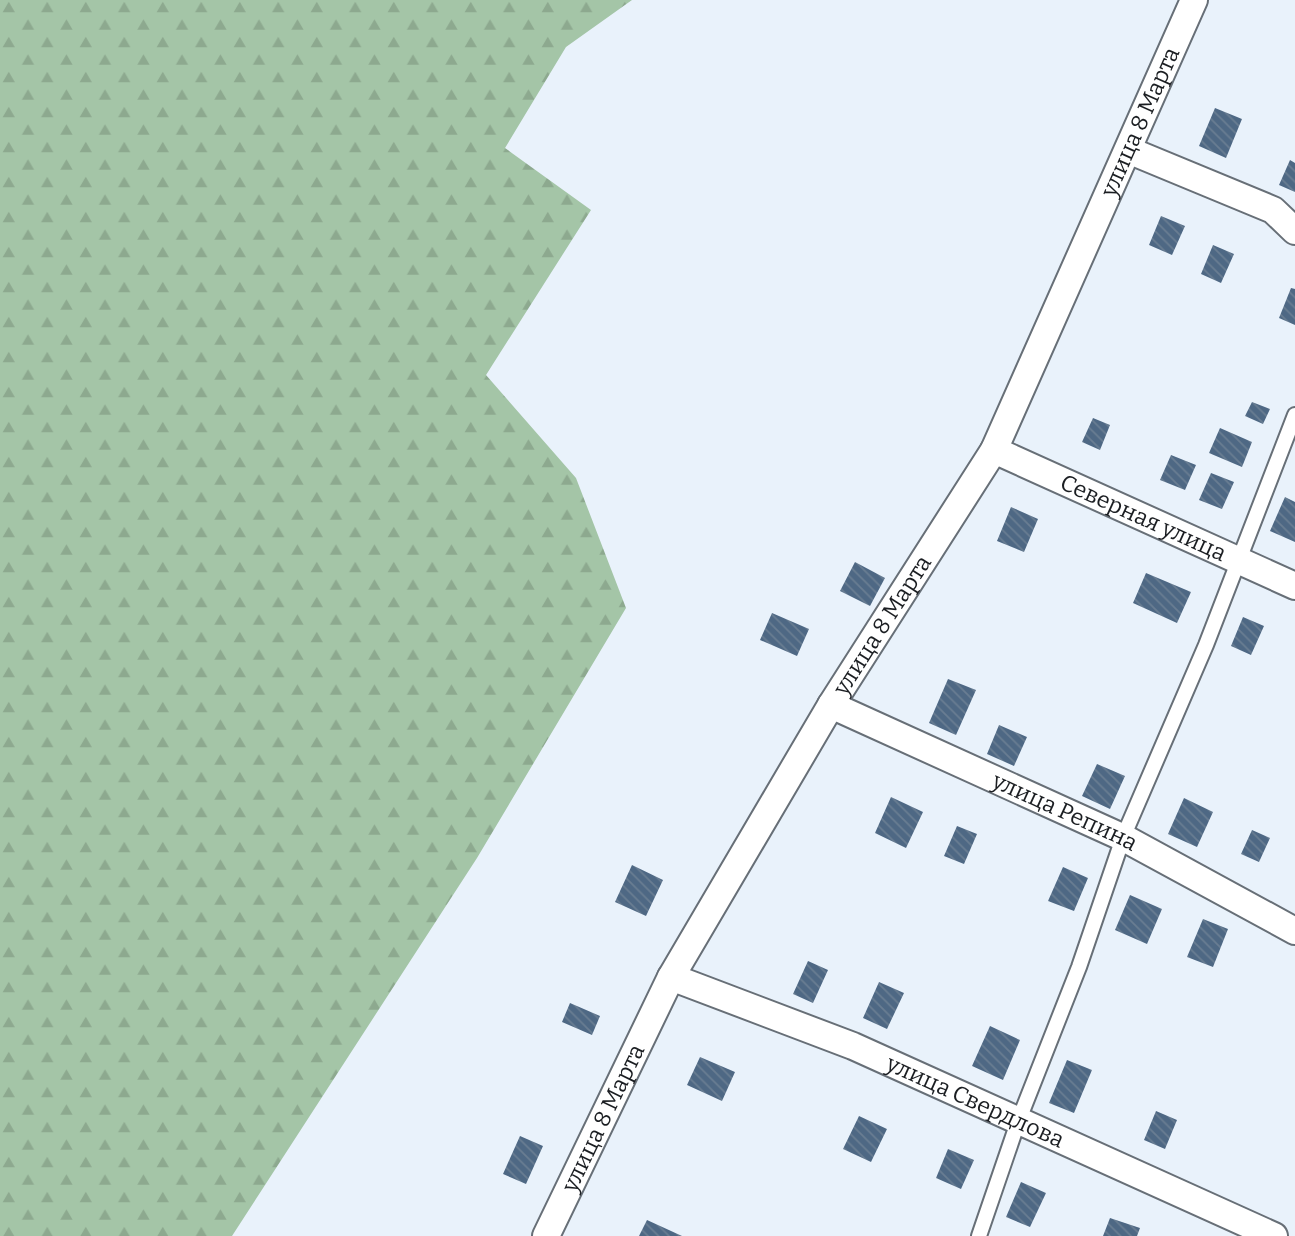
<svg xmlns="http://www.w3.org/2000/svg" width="1295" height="1236" viewBox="0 0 1295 1236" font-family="Bitter,serif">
  <defs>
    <pattern id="forest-firs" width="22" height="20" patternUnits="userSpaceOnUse" patternTransform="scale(1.75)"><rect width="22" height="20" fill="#a4c5a7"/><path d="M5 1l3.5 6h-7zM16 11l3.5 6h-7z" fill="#8da98f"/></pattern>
    <pattern id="building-back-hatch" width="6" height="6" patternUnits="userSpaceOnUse" patternTransform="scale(1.75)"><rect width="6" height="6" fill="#4e6884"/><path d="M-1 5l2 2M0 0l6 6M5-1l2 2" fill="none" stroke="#697d92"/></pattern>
  </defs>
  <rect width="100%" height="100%" fill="#e9f2fb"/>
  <path fill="url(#forest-firs)" d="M 0,0 L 632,0 L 566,47 L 505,148 L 591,210 L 486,375 L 576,478 L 626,608 L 477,858 L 232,1236 L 0,1236 Z"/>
  <path fill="url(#building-back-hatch)" d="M 1215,108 L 1242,119 L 1226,158 L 1199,146 Z
    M 1290,160 L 1295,163 L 1295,192 L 1279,185 Z
    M 1161,216 L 1185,226 L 1172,255 L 1149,245 Z
    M 1213,245 L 1234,254 L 1221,283 L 1201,274 Z
    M 1291,288 L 1295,289 L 1295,325 L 1279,318 Z
    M 1252,402 L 1270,409 L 1263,424 L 1245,416 Z
    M 1093,418 L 1110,425 L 1100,450 L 1082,442 Z
    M 1220,428 L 1252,442 L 1242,467 L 1209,453 Z
    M 1171,455 L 1196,465 L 1185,490 L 1160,480 Z
    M 1211,473 L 1234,482 L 1222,509 L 1199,500 Z
    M 1285,497 L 1295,502 L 1295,542 L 1270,531 Z
    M 1011,507 L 1038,519 L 1024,552 L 997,541 Z
    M 855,562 L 885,578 L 870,606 L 840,591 Z
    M 1146,573 L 1191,592 L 1177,623 L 1133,603 Z
    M 772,613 L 809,629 L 797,656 L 760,640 Z
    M 1243,617 L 1264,626 L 1251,655 L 1231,646 Z
    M 948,679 L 976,690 L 956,735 L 929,723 Z
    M 999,725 L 1027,737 L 1014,766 L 987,754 Z
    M 1097,764 L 1125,776 L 1110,809 L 1082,796 Z
    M 891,797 L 923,812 L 906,848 L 875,833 Z
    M 1184,798 L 1213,812 L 1197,847 L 1168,834 Z
    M 957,826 L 977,834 L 964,864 L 944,856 Z
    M 1252,830 L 1270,838 L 1259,862 L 1241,854 Z
    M 632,865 L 663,880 L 646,916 L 615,902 Z
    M 1063,867 L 1088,878 L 1074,911 L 1048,901 Z
    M 1130,895 L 1162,909 L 1147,944 L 1115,930 Z
    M 1203,919 L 1228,929 L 1213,967 L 1187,957 Z
    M 808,961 L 828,970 L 813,1003 L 793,994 Z
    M 879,982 L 904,993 L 887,1029 L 863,1018 Z
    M 570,1003 L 600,1016 L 592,1035 L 562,1022 Z
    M 990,1026 L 1020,1040 L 1003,1080 L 972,1066 Z
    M 700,1057 L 735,1072 L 722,1101 L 687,1085 Z
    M 1067,1060 L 1092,1070 L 1074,1113 L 1049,1103 Z
    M 1156,1111 L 1177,1120 L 1165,1149 L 1144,1140 Z
    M 859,1116 L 887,1129 L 871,1162 L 843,1149 Z
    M 520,1136 L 543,1146 L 526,1184 L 503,1174 Z
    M 948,1149 L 974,1160 L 961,1189 L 936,1178 Z
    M 1021,1182 L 1046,1193 L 1030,1227 L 1006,1217 Z
    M 1110,1218 L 1140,1228 L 1137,1236 L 1103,1236 Z
    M 647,1220 L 682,1236 L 639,1236 Z"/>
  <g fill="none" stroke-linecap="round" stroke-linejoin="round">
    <g stroke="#676f77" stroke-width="18">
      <path id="lane" d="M 979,1236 L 1018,1122 L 1079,967 L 1124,835 L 1206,645 L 1295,415"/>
    </g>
    <g stroke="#676f77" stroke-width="30">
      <g id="street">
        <path d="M 1128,150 L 1273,210 L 1295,231"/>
        <path id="s1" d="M 994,450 L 1295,586"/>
        <path id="s2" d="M 831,705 L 1124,838 L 1295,931"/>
        <path id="s3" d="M 671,977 L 853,1046 L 1274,1236"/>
        <path id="s4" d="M 546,1236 L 671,977 L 831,705 L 994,450 L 1194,0"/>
      </g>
    </g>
    <use href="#lane" stroke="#fff" stroke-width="14"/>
    <use href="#street" stroke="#fff" stroke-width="26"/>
  </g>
  <g text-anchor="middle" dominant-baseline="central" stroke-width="7" stroke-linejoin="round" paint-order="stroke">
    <g font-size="23" fill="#1b1e22" stroke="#fefefe">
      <text stroke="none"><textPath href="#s4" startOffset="1265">улица 8 Марта</textPath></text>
      <text stroke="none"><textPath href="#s1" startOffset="164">Северная улица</textPath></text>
      <text stroke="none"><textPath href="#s4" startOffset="698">улица 8 Марта</textPath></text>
      <text stroke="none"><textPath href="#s2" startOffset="257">улица Репина</textPath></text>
      <text stroke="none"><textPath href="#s3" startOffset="329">улица Свердлова</textPath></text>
      <text stroke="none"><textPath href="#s4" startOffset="131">улица 8 Марта</textPath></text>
    </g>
  </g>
</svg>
